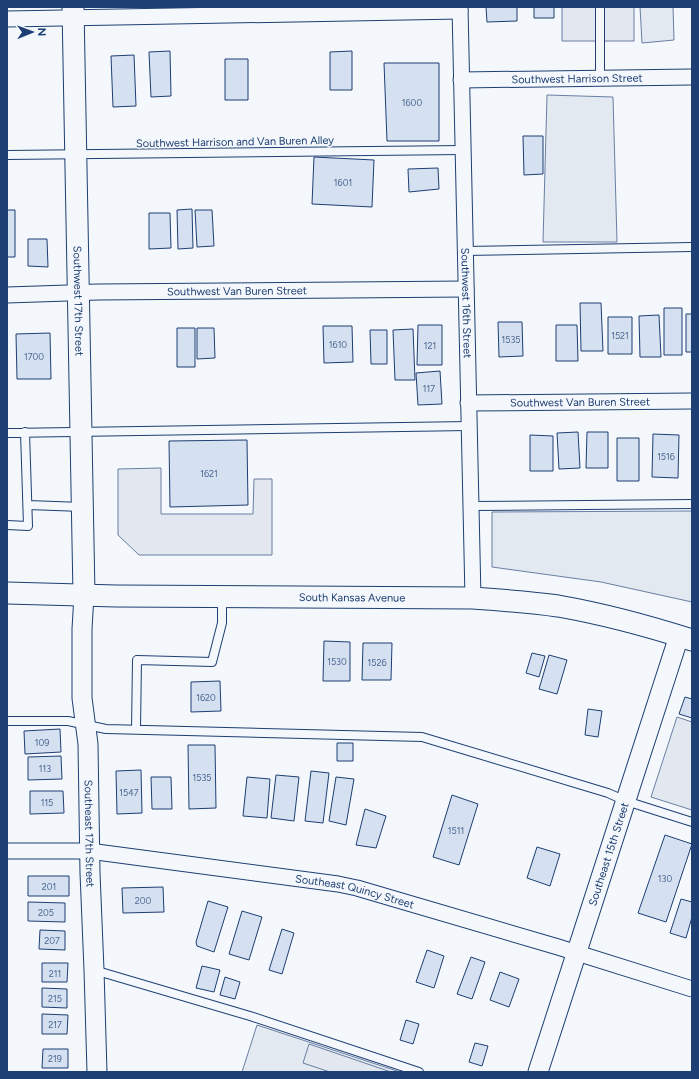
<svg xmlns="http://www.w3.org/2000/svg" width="699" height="1079" viewBox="0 0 699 1079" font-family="Figtree,sans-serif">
  <rect width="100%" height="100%" fill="#f4f7fb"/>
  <path fill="#e3e9f0" stroke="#687fa3" d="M 640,7 L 673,7 L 674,40 L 642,43 Z
    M 547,95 L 613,97 L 617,242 L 543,242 Z
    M 692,511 L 692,602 L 601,582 L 492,567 L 492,512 Z
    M 257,1025 L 400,1072 L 242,1072 Z"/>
  <path fill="#e3e8f0" stroke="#687fa3" d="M 562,7 L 634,7 L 634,41 L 562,41 Z
    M 161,468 L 161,514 L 253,514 L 254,479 L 272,479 L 272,555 L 139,555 L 118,535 L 118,469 Z
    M 677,717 L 692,722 L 692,810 L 651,797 Z
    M 309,1044 L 391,1072 L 330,1072 L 303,1063 Z"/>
  <path fill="#d5e0f0" stroke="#1d3f73" d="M 486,7 L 517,7 L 517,21 L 487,22 Z
    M 534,7 L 554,7 L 554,18 L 534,18 Z
    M 170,51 L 171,96 L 151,97 L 149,52 Z
    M 352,51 L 352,90 L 330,90 L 330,52 Z
    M 134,55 L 136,106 L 113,107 L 111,56 Z
    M 225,59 L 248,59 L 248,100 L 225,100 Z
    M 384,63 L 439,63 L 439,141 L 387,141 Z
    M 523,136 L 543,136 L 543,174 L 524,175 Z
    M 314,157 L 374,160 L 372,207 L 312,204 Z
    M 438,168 L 439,189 L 409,192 L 408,169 Z
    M 192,209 L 193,248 L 178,249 L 177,210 Z
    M 7,210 L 15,210 L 15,257 L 7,257 Z
    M 195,210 L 212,210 L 214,246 L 197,247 Z
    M 149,213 L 170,213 L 171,248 L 149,249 Z
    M 28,239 L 47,239 L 48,267 L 28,266 Z
    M 580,303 L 601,303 L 603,351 L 581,351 Z
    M 664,308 L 682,308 L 682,355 L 664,355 Z
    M 686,314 L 692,314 L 692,352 L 686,352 Z
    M 659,315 L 661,357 L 640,357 L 639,316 Z
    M 608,317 L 632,317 L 632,354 L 608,354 Z
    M 498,322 L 522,322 L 523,356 L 499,357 Z
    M 418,325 L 442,325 L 442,365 L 417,365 Z
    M 556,325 L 577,325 L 578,361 L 556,361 Z
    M 323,326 L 352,326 L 353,362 L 324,363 Z
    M 177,328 L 195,328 L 195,367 L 177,367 Z
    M 197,328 L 214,328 L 215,358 L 197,359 Z
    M 413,329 L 415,380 L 395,380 L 393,330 Z
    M 370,330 L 387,330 L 387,364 L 371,364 Z
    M 50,333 L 51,379 L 17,379 L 16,334 Z
    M 440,371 L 442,404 L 418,405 L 416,373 Z
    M 578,432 L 580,468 L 559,469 L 557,433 Z
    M 587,432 L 608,432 L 608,468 L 586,468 Z
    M 653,434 L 679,435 L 678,478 L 652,477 Z
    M 530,435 L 553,436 L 553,471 L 530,471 Z
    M 617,438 L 639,438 L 639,481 L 617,481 Z
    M 247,440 L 248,505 L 170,507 L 169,441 Z
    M 324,641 L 350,642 L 350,681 L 323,681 Z
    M 363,643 L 392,643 L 391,680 L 362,680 Z
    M 532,653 L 545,656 L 539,677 L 526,673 Z
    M 549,655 L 567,660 L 557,694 L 539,689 Z
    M 220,681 L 221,711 L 191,712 L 191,682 Z
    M 685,697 L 692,699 L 692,718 L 679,714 Z
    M 588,709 L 602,711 L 598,737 L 585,735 Z
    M 60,729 L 61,752 L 25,754 L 24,731 Z
    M 337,743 L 353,743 L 353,761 L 337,761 Z
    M 188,745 L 215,745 L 216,808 L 189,809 Z
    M 61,756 L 62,779 L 28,780 L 28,757 Z
    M 141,770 L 142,813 L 117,814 L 116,771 Z
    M 311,771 L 329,773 L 323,823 L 305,821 Z
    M 276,775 L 299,777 L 294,821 L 271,818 Z
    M 151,777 L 171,777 L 172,809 L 152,809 Z
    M 247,777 L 270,779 L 267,818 L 243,816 Z
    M 336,777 L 354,779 L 346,825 L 329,821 Z
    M 30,791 L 63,791 L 64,813 L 30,814 Z
    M 452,795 L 478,804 L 459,865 L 433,857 Z
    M 365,809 L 386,816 L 376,848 L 356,845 Z
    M 665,835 L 692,844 L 666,922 L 638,913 Z
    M 537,847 L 560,854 L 550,886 L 527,878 Z
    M 28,876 L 69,876 L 69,896 L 28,896 Z
    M 163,887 L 164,912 L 123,913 L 122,888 Z
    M 681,899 L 692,902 L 692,917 L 686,938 L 670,933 Z
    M 208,901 L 228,907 L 214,952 L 197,946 L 196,942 Z
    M 28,902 L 65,903 L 65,922 L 28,921 Z
    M 242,911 L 262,917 L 249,960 L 229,954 Z
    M 282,929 L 294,933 L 282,974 L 269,970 Z
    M 40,930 L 65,931 L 65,950 L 39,949 Z
    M 427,950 L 444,956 L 434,988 L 416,982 Z
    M 471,957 L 485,962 L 472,999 L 457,994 Z
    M 42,963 L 68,963 L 67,982 L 42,982 Z
    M 202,966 L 220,970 L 214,992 L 196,988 Z
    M 500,972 L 519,979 L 509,1007 L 490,1000 Z
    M 225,977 L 240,982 L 235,999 L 220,995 Z
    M 42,988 L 67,989 L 67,1008 L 42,1007 Z
    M 42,1014 L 68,1015 L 67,1034 L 42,1034 Z
    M 406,1020 L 419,1024 L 413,1044 L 400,1040 Z
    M 475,1043 L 488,1046 L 482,1066 L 469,1062 Z
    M 43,1049 L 68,1049 L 68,1068 L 42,1068 Z"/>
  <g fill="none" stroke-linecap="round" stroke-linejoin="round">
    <g stroke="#1d3f73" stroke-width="10">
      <path id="service" d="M 600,78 L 600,7
        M 7,155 L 463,150
        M 465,251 L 692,247
        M 7,433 L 469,426
        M 28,505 L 82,507
        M 471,506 L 692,504
        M 7,525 L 28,526 L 25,432
        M 7,721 L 68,721 L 106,729 L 422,737 L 608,793 L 626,801 L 692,822
        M 136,729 L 137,660 L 212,662 L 222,623 L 222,598
        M 94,970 L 250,1016 L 419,1072"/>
    </g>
    <g stroke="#1d3f73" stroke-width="17">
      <g id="minor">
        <path id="s1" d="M 460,7 L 473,598"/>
        <path d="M 7,19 L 460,11"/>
        <path id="s2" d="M 461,80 L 692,77"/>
        <path id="s3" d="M 7,295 L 98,292 L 466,289"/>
        <path id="s4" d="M 468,403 L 692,401"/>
        <path id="s5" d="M 7,851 L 89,851 L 338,884 L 357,888 L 558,947 L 692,989"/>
      </g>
    </g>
    <g stroke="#1d3f73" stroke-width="21">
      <g id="tertiary">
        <path id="s6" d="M 84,595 L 82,629 L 82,698 L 88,744 L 90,873 L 94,970 L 97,1072"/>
        <path id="s7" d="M 538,1072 L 679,636"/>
      </g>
    </g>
    <g stroke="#1d3f73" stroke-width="23">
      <g id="secondary">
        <path id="s8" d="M 73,7 L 84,595"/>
        <path id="s9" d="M 7,593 L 116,596 L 473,598 C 501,600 530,602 558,606 C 604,614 648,626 692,640"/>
      </g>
    </g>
    <use href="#service" stroke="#f4f7fb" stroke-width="8"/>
    <use href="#minor" stroke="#f4f7fb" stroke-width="15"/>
    <use href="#tertiary" stroke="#f4f7fb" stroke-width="19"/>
    <use href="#secondary" stroke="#f4f7fb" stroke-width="21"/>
  </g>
  <g text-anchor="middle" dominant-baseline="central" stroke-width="3" stroke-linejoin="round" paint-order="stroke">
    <g font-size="9" fill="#4b6792">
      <text x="412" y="102">1600</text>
      <text x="343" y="182">1601</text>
      <text x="620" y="335">1521</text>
      <text x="511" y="339">1535</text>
      <text x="338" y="344">1610</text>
      <text x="430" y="345">121</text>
      <text x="34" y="356">1700</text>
      <text x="429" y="388">117</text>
      <text x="666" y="456">1516</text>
      <text x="209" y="473">1621</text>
      <text x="337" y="661">1530</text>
      <text x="377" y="662">1526</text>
      <text x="206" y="697">1620</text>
      <text x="42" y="742">109</text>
      <text x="45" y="768">113</text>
      <text x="202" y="777">1535</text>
      <text x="129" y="792">1547</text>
      <text x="47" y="802">115</text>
      <text x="456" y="830">1511</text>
      <text x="665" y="878">130</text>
      <text x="49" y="886">201</text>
      <text x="143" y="900">200</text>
      <text x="46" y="912">205</text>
      <text x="52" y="940">207</text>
      <text x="55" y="973">211</text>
      <text x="55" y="998">215</text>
      <text x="55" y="1024">217</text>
      <text x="55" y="1058">219</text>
    </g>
    <g font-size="11" fill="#1d3f73" stroke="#f4f7fb">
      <text stroke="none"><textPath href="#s2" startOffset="116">Southwest Harrison Street</textPath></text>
      <text transform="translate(235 142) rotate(-1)">Southwest Harrison and Van Buren Alley</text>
      <text stroke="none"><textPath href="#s3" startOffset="230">Southwest Van Buren Street</textPath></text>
      <text stroke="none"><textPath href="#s8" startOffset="294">Southwest 17th Street</textPath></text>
      <text stroke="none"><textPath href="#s1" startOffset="296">Southwest 16th Street</textPath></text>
      <text stroke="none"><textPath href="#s4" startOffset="112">Southwest Van Buren Street</textPath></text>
      <text stroke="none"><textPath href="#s9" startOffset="345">South Kansas Avenue</textPath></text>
      <text stroke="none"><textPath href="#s6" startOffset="239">Southeast 17th Street</textPath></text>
      <text stroke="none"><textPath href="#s7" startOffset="229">Southeast 15th Street</textPath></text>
      <text stroke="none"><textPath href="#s5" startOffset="351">Southeast Quincy Street</textPath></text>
    </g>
  </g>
  <rect width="699" height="1079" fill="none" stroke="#1d3f73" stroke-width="16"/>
  <g transform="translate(32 32) rotate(89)" stroke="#f4f7fb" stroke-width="3" paint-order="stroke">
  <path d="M0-3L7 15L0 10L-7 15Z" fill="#1d3f73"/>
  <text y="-6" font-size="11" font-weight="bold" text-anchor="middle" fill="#1d3f73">N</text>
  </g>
</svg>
